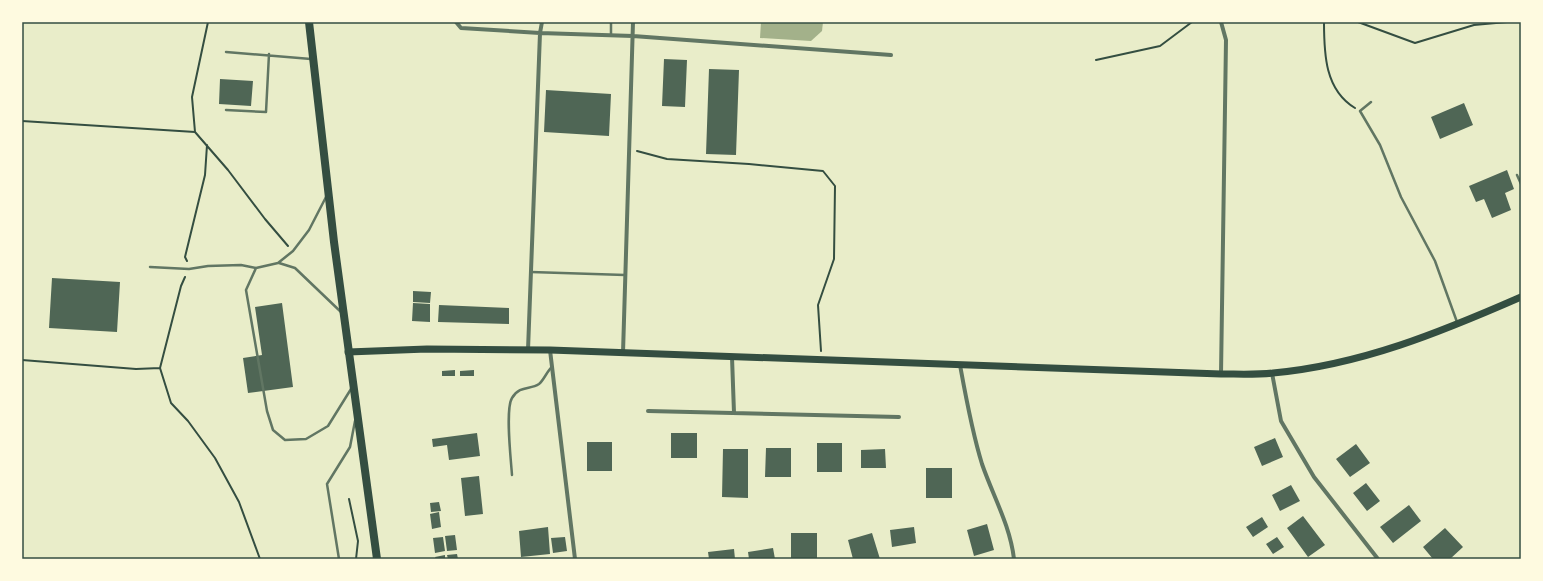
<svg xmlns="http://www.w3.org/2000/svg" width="1543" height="581" viewBox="0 0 1543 581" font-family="'Fira Sans',sans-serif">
  <rect width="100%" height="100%" fill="#e9edc9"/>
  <path fill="#a3b18a" d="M 761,22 L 823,22 L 822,31 L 811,41 L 760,38 Z"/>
  <path fill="#4f6655" d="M 664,59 L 687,60 L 685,107 L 662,106 Z
    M 709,69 L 739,70 L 736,155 L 706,154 Z
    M 220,79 L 253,81 L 251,106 L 219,104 Z
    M 546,90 L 611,94 L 609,136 L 544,132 Z
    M 1464,103 L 1473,125 L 1440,139 L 1431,117 Z
    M 1507,170 L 1514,189 L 1505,193 L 1511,210 L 1492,218 L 1484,199 L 1476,202 L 1469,186 Z
    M 52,278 L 120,282 L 117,332 L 49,328 Z
    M 413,291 L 431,292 L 430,303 L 413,302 Z
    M 282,303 L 293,387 L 248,393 L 243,358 L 262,355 L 255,307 Z
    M 413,303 L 430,304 L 430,322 L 412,321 Z
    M 439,305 L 509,308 L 509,324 L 438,322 Z
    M 455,370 L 455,376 L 442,376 L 442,371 Z
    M 474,370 L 474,376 L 460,376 L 460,371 Z
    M 477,433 L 480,456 L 449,460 L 447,445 L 433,447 L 432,439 Z
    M 671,433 L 697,433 L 697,458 L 671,458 Z
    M 1275,438 L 1283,457 L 1262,466 L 1254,447 Z
    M 587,442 L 612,442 L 612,471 L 587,471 Z
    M 817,443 L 842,443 L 842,472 L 817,472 Z
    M 1356,444 L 1370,463 L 1350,477 L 1336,459 Z
    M 766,448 L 791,448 L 791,477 L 765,477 Z
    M 723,449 L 748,449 L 748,498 L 722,497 Z
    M 885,449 L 886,468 L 861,468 L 861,450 Z
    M 926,468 L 952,468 L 952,498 L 926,498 Z
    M 479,476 L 483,514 L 465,516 L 461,478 Z
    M 1366,483 L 1380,501 L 1367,511 L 1353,493 Z
    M 1291,485 L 1300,501 L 1280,511 L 1272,495 Z
    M 439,502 L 441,511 L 431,512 L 430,503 Z
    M 1409,505 L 1421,521 L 1393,543 L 1380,527 Z
    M 439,512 L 441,527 L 432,529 L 430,514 Z
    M 1303,516 L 1325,545 L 1308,557 L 1287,528 Z
    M 1262,517 L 1268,527 L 1253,537 L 1246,527 Z
    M 987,524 L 994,550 L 974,556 L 967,530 Z
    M 548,527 L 550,554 L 521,557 L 519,531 Z
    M 914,527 L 916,543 L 892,547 L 890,530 Z
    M 1445,528 L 1463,547 L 1450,559 L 1433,559 L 1423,547 Z
    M 791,533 L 817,533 L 817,559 L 791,559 Z
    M 872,533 L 880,559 L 853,559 L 848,540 Z
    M 455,535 L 457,550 L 447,551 L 445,536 Z
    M 443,537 L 445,551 L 435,553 L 433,538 Z
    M 565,537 L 567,551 L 553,553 L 551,538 Z
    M 1277,537 L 1284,547 L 1273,554 L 1266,544 Z
    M 773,548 L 775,559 L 749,559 L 748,552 Z
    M 734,549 L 735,559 L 709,559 L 708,552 Z
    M 457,554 L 458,559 L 448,559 L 447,555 Z
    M 445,555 L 445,559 L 436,559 L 435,557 Z"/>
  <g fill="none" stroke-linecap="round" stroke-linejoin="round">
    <path stroke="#344e41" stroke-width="2" d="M 208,22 L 192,97 L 195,132 L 228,170 L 265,219 L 288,246
      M 1324,22 C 1324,54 1325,90 1355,108
      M 1358,22 L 1415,43 L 1474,25 L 1507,22
      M 1096,60 L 1160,46 L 1192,22
      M 22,121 L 195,132
      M 637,151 L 667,159 L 749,164 L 823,171 L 835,186 L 834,259 L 818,305 L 821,351
      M 187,261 L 185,257 L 205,175 L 207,145
      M 185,277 L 181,286 L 160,368 L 171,403 L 188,421 L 215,458 L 239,502 L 260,559
      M 22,360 L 136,369 L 160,368
      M 349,499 L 358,541 L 356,559"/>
    <path stroke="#617663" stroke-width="2.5" d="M 611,34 L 611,22
      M 226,52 L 311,59
      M 1371,102 L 1360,111 L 1380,145 L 1401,197 L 1435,261 L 1457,322
      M 226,110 L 266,112 L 269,54
      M 1517,175 L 1521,184
      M 279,263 L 295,268 L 341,312
      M 150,267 L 189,269 L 208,266 L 241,265 L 256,268 L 278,263 L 293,251 L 309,230 L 326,197
      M 256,268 L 246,290 L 267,411 L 273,430 L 285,440 L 306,439 L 328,426 L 351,389
      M 531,272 L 625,275
      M 512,475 C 511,460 505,409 512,398 C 520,385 530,390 539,384 C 544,380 547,371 552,367
      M 339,559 L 327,484 L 350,447 L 355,421"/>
    <path stroke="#617663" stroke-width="4" d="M 456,22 L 461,28 L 540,33 L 633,36 L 891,55
      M 528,350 L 540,33 L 542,22
      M 550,350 L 575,559
      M 623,353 L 633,22
      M 732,357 L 734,413
      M 960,365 C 966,398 972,432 982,464 C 993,496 1010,525 1014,559
      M 1272,373 L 1281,421 L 1314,477 L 1378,559
      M 1221,374 L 1226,40 L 1221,22
      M 648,411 L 899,417"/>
    <path stroke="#344e41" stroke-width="7" d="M 348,352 L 427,349 L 550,350 L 1221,374 C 1238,374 1256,375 1273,373 C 1361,365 1441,332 1521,297"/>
    <path stroke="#344e41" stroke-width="8" d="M 309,22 L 334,242 L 377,559"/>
  </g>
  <rect width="1543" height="581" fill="none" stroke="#fefae0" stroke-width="46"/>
  <rect x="23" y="23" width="1497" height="535" fill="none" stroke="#344e41" stroke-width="1.5"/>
</svg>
